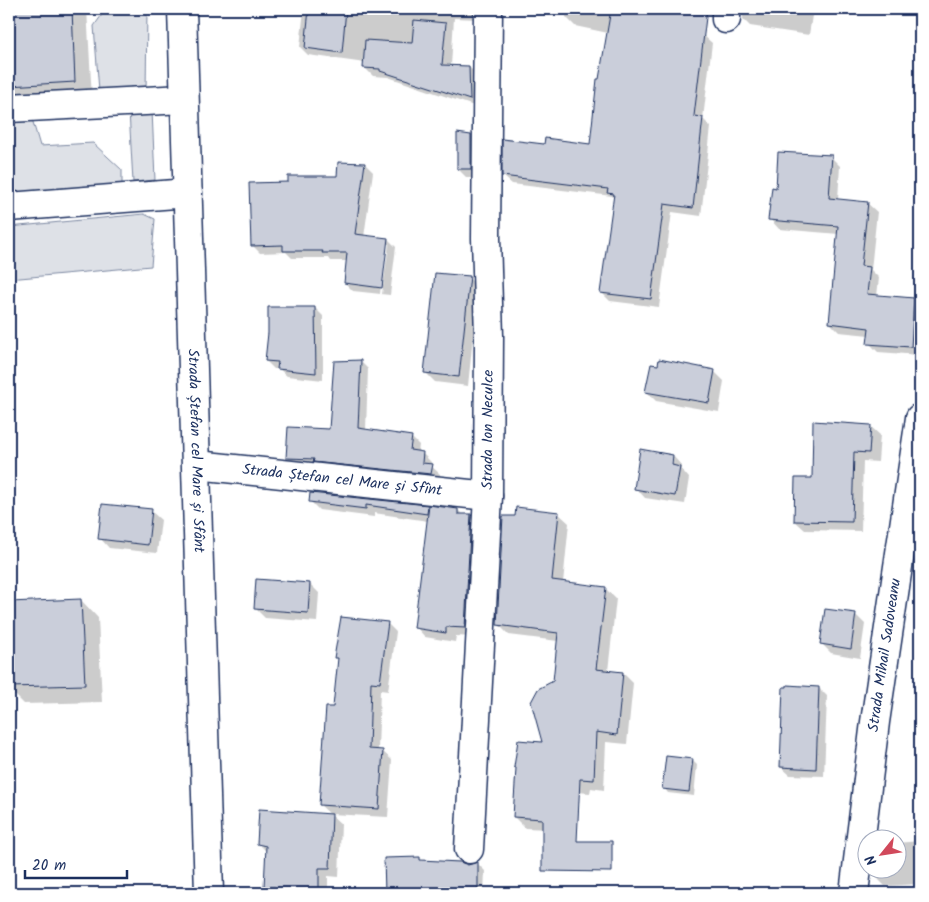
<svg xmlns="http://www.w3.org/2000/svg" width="929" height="902" viewBox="0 0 929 902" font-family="Kalam,sans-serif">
  <rect width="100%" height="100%" fill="#fff"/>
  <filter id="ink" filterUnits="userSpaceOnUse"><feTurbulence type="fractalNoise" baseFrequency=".02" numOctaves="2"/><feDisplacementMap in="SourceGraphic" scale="10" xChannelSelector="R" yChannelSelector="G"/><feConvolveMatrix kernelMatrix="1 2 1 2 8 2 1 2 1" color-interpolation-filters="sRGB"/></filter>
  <g filter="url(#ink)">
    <path fill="#dee1e7" stroke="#7c88a2" d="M 106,9 L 147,9 L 146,93 L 99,91 L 94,26 Z
      M 152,110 L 155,180 L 133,182 L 129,111 Z
      M 30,112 L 40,146 L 93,143 L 122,170 L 122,184 L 14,193 L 9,190 L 9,115 Z
      M 144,214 L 155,219 L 151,266 L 9,279 L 9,227 Z"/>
    <path fill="#0003" fill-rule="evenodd" d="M 9,9 L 87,9 L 92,99 L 9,103 Z
      M 304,9 L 482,9 L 479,19 L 454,18 L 451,66 L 469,67 L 477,75 L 477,107 L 388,77 L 373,76 L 364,67 L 365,63 L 308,55 L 300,47 Z
      M 568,9 L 641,9 L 662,12 L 703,35 L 712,43 L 703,119 L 711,127 L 701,216 L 672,212 L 659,307 L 610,301 L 601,292 L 615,199 L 612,196 L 512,184 L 503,176 L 545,145 L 591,145 L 608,33 L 575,26 L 566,17 Z
      M 743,9 L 813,9 L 809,35 L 750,26 L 743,19 Z
      M 471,136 L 480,146 L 480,178 L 467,178 L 458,169 Z
      M 831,157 L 840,166 L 838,200 L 867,203 L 877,212 L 871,270 L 879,278 L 877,296 L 914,299 L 920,306 L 919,355 L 878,352 L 869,343 L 869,335 L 839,332 L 830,323 L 839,234 L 779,229 L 770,219 L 777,189 Z
      M 339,163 L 365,164 L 373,172 L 364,237 L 388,239 L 396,247 L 390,295 L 353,291 L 345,283 L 348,261 L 331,261 L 329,258 L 292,258 L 286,252 L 260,253 L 252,245 L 289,184 L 338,178 ZM 386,244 L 389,244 L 382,294 L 380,294 Z
      M 469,278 L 478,287 L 468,386 L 435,382 L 426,373 Z
      M 315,308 L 323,316 L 323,380 L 287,376 L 279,369 L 274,369 L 266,361 Z
      M 360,361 L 368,369 L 366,430 L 411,437 L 419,445 L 418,453 L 422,453 L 431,462 L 430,465 L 440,474 L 439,482 L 295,465 L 287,457 L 330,431 Z
      M 714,371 L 724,381 L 719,412 L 656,401 L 646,391 Z
      M 870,426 L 880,435 L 878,462 L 863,461 L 861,531 L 805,530 L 795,521 L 813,479 Z
      M 673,456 L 682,466 L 682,470 L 689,478 L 685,504 L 645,498 L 636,488 Z
      M 310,501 L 427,507 L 430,509 L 458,510 L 463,515 L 471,516 L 480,525 L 474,637 L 456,636 L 455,642 L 425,637 L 416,627 L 428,521 L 374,513 L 374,517 L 319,510 Z
      M 151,511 L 161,520 L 157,553 L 109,548 L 100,538 Z
      M 558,513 L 569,523 L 563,583 L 606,589 L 616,599 L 608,671 L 623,673 L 633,683 L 627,744 L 606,742 L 604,790 L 591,788 L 590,793 L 576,792 L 571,830 L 525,828 L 514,817 L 544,744 L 554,681 L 558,641 L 509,635 L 498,624 Z
      M 310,584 L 319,593 L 317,622 L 265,618 L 255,608 Z
      M 81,600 L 98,618 L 102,702 L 24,704 L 16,696 L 9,696 L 9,604 Z
      M 855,614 L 865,624 L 860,658 L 831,653 L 821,643 Z
      M 387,623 L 396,632 L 388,691 L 380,690 L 378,751 L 382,751 L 392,760 L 388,817 L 330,814 L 341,824 L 339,877 L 328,876 L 328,893 L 272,893 L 265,886 L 267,852 L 258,843 L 331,815 L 320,805 L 334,708 L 339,661 L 336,657 Z
      M 819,688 L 827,696 L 824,776 L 790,775 L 781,767 Z
      M 692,760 L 697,765 L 694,796 L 668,793 L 664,788 Z
      M 920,766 L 920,819 L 913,767 Z
      M 920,841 L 920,887 L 920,884 L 885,886 L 875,876 L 875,870 L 896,870 L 896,843 Z
      M 419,858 L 422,861 L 468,866 L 478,864 L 485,871 L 484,893 L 385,893 L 386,881 Z"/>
    <path fill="#caceda" stroke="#1b2f5e" d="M 9,9 L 72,9 L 75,82 L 9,86 Z
      M 309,9 L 346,9 L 342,53 L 305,48 Z
      M 611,9 L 707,9 L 694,116 L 703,117 L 693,208 L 664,204 L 651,299 L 600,293 L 614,194 L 607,193 L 608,189 L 502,176 L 502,139 L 544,144 L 545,138 L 590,144 L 597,79 L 599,79 Z
      M 414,20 L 446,23 L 442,65 L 469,66 L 470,100 L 380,71 L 380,69 L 363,68 L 365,40 L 412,43 Z
      M 457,133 L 471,135 L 471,169 L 457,169 Z
      M 778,152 L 832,155 L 829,198 L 868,202 L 861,266 L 870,267 L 867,294 L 914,298 L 911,347 L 867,344 L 869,328 L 829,323 L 838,226 L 768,220 L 772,187 L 776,188 Z
      M 338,162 L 365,163 L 355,234 L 388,238 L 382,288 L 344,283 L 347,253 L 322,253 L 323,251 L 283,251 L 283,245 L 251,246 L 249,183 L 288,182 L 288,176 L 337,176 Z
      M 435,273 L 470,276 L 459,377 L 424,373 Z
      M 268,307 L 315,307 L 316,373 L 277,369 L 278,362 L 265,361 L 268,333 Z
      M 659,359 L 715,370 L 709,403 L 645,392 L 651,364 L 658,365 Z
      M 361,360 L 358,428 L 412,436 L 410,450 L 423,452 L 422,463 L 433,464 L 431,474 L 313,462 L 314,459 L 286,458 L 288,427 L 329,429 L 334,361 Z
      M 813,421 L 871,425 L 869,453 L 854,452 L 852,522 L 794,521 L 795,478 L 812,478 Z
      M 640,449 L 673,455 L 672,465 L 680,467 L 675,496 L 634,489 Z
      M 310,493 L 428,505 L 427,514 L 366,505 L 366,509 L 309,502 Z
      M 102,504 L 152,509 L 148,545 L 98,539 Z
      M 429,505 L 458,509 L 458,514 L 471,514 L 465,628 L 446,627 L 446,633 L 414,628 Z
      M 516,507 L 559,512 L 552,580 L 606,587 L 596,669 L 623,672 L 617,735 L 596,732 L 594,780 L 580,779 L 577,841 L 612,841 L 612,872 L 542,871 L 542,819 L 513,817 L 516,768 L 514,767 L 518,740 L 542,742 L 531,702 L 538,689 L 553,681 L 558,633 L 497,625 L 503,516 L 515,516 Z
      M 256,579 L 310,583 L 308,613 L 254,609 Z
      M 81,599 L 85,685 L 9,687 L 9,602 Z
      M 825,609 L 856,613 L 851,649 L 820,644 Z
      M 341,617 L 388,622 L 380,683 L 371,682 L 369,749 L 383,750 L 379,809 L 319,805 L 326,707 L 333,707 L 338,658 L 334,658 Z
      M 787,685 L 819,687 L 816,769 L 780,767 L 783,687 L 787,687 Z
      M 666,756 L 693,759 L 689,792 L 662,789 Z
      M 259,809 L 332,814 L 330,868 L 319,868 L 319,893 L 275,893 L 275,887 L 264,887 L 266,846 L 257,844 Z
      M 420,857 L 420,860 L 460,862 L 468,865 L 478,862 L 478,893 L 385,893 L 384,858 Z"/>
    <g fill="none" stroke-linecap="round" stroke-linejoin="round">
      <g stroke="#1b2f5e" stroke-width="31">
        <g id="minor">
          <path id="s1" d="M 182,9 L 209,893"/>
          <path d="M 726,19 L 726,9"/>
          <path d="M 9,108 L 184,99"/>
          <path d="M 9,207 L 188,193"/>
          <path id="s2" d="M 197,465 L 488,496"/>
          <path id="s3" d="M 469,849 L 488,496 L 489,336 L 486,238 L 488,9"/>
          <path id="s4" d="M 854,893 L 875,722 L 920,418"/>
        </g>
      </g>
      <use href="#minor" stroke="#fff" stroke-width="28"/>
    </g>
  </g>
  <g text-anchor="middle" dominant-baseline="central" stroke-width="5" stroke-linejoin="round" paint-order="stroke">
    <g font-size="15" fill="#1b2f5e" stroke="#fff">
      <text stroke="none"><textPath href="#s3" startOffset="420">Strada Ion Neculce</textPath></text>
      <text stroke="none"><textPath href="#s1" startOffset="442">Strada Ștefan cel Mare și Sfânt</textPath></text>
      <text stroke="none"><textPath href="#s2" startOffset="146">Strada Ștefan cel Mare și Sfînt</textPath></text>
      <text stroke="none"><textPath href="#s4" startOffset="240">Strada Mihail Sadoveanu</textPath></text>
    </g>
  </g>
  <rect width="929" height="902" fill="none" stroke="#fff" stroke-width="30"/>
  <rect x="15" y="15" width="899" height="872" fill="none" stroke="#1b2f5e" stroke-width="2" filter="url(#ink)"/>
  <g transform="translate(882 854) rotate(240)"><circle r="24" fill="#ffffff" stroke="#a4acbf"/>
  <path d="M0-4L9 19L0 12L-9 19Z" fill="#d1495b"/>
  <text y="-8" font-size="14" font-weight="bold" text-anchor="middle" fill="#1b2f5e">N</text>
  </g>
  <path d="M25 870v8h102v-8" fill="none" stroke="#1b2f5e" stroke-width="2.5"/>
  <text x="32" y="870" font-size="15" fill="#1b2f5e" stroke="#ffffff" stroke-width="4" paint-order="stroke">20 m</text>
</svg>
